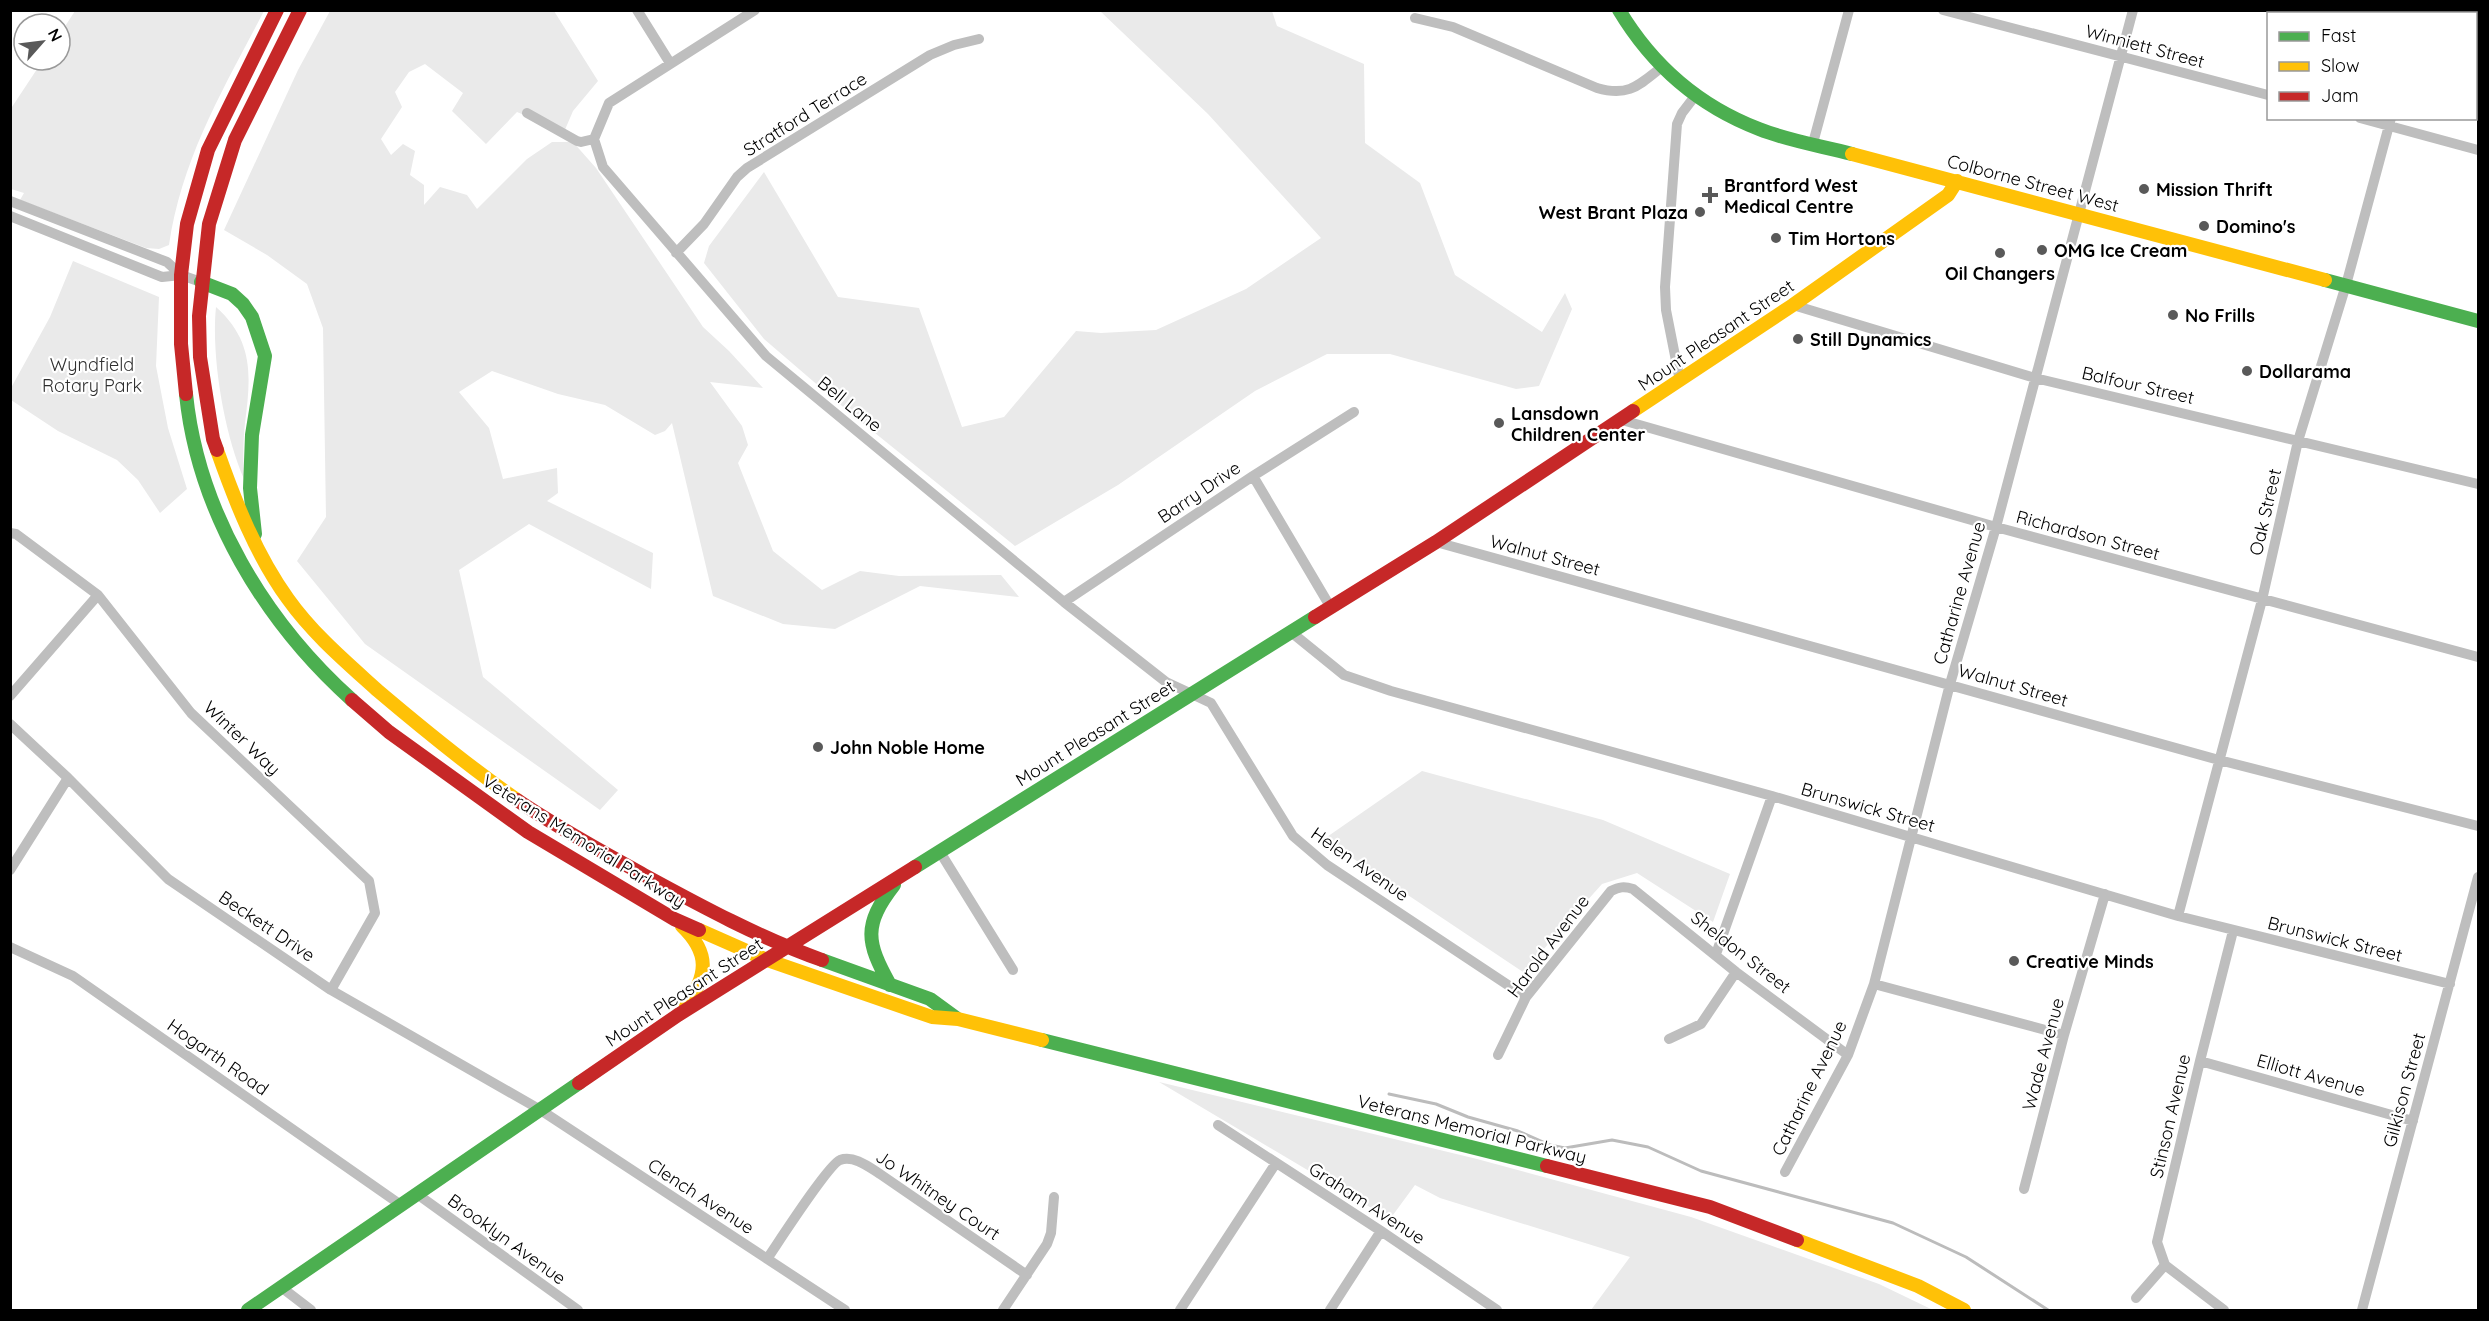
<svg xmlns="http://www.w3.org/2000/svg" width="2489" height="1321" viewBox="0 0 2489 1321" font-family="Quicksand,sans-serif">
  <rect width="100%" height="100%" fill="#fff"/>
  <path fill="#eaeaea" d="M 75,11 L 264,11 C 224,88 182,157 169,245 L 159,249 L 146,248 L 20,200 L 24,193 L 11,189 L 10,110 L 43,60 L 60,60 L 60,34 Z
    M 330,11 L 554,11 L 598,81 L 573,111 L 564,132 L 517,112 L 486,144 L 452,111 L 463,93 L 425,64 L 409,72 L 395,92 L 402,107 L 381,139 L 391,155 L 403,144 L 415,151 L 410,175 L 424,185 L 424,205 L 440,187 L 467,195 L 477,209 L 527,159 L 552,142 L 573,142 L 596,168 L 703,327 L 729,351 L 763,388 L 710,382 L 742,426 L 748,445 L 738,463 L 773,551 L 822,590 L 860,571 L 899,576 L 1001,575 L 1019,597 L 920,586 L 835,629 L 783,624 L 713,596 L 672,423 L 665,431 L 655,435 L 605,405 L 558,394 L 492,371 L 459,392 L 489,428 L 503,479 L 557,468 L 558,493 L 547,501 L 653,553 L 651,589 L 529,524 L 459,570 L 483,677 L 618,790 L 600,810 L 365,644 L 297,561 L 326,517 L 323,328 L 307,284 L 267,255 L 224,230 L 298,70 Z
    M 1100,11 L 1272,11 L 1277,26 L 1364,64 L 1365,143 L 1420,183 L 1455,275 L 1542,332 L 1565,293 L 1572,309 L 1539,386 L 1516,389 L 1390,354 L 1327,354 L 1255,391 L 1118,485 L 1015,546 L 849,412 L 764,339 L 704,263 L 709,246 L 764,172 L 838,297 L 919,308 L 962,427 L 1004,417 L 1076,331 L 1101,333 L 1156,330 L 1246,289 L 1321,238 L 1208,114 Z
    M 73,261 L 159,297 L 156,366 L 168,428 L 187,489 L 160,513 L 138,480 L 117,460 L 58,431 L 11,400 L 11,388 L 50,317 Z
    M 216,307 C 254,341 251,376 245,423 C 243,441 243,461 244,479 C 224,433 211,356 216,307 Z
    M 1422,771 L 1603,820 L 1730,874 L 1713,922 L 1637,873 L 1602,884 L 1523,972 L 1324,839 Z
    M 1159,1082 L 1477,1159 L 1691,1217 L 1879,1284 L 1933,1310 L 1591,1310 L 1630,1257 L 1440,1198 L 1415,1185 L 1390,1219 Z"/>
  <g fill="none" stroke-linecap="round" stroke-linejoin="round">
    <path stroke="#bcbcbc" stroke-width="3" d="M 1389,1094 L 1436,1104 L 1468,1117 L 1518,1131 L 1550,1145 L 1565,1148 L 1612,1140 L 1648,1147 L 1701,1171 L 1893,1223 L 1966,1257 L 2048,1310"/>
    <path stroke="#bebebe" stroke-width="10" d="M 637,10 L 670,63
      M 1943,10 L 2268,95
      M 2420,14 L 2421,10
      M 1415,18 L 1453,27 L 1597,88 C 1628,97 1638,86 1662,67
      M 527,113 L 577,141 L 581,142 L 594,139
      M 2360,118 L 2478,150
      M 594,139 L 603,167 L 766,356 L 1064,602 L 1166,682 L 1211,703 L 1293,836 L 1327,865 L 1526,997
      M 594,139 L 609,103 L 755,10
      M 1813,143 L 1849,10
      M 10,201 L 167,262 L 181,275 L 201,282
      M 10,216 L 162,277 L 181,275
      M 676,253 L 704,224 L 737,177 L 747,168 L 930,55 L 954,45 L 979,39
      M 1793,305 L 2035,378 L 2478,484
      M 1680,381 L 1666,310 L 1665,287 L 1677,124 L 1682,113 L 1695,96
      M 1622,420 L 1996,527 L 2478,657
      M 1253,476 L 1331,608
      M 10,533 L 16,534 L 98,595 L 191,713 L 369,881 L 375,913 L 331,990
      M 1436,542 L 2219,760 L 2478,826
      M 1064,602 L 1253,476 L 1354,412
      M 1291,632 L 1344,675 L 1391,691 L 1772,796 L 2178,916 L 2450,984
      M 10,696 L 98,595
      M 10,724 L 68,778 L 168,879 L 331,990 L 539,1109 L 845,1310
      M 940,852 L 1013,970
      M 10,870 L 68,778
      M 2178,916 L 2262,600 L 2298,441 L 2346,285 L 2391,118
      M 10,947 L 73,976 L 401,1205
      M 1716,954 L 1772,796
      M 1874,984 L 2064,1035
      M 1669,1039 L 1701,1024 L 1736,972
      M 1498,1055 L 1526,997 L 1611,891 C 1619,887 1624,886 1633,889 L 1736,972 L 1848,1055
      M 2200,1061 L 2413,1121
      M 1218,1125 L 1381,1231 L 1497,1310
      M 1785,1172 L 1848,1055 L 1874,984 L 1950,684 L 1996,527 L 2133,10
      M 2024,1189 L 2064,1035 L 2105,894
      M 417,1194 L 578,1310
      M 767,1259 C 778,1243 828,1165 840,1160 C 854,1155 869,1167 880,1174 L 1027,1275
      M 2165,1265 L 2224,1310
      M 281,1287 L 311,1310
      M 2136,1298 L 2165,1265 L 2157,1242 L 2200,1061 L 2233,931
      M 1003,1310 L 1047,1244 L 1051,1233 L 1054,1197
      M 1180,1310 L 1276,1163
      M 1330,1310 L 1381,1231
      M 2362,1310 L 2478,877"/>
    <path stroke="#4caf50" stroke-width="14" d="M 1619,10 C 1652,65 1699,106 1759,129 C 1789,141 1822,146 1852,154
      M 2325,280 L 2478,321
      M 201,282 L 232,294 L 243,304 L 252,317 L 265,356 L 252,435 L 250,488 L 255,534
      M 186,394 C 198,512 265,622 352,700
      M 915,867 L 1315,617
      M 822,960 L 930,999 L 956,1018
      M 890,985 C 866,942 863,925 894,885
      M 1042,1040 L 1547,1166
      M 248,1310 L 579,1083"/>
    <path stroke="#ffc107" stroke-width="14" d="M 1852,154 L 2325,280
      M 1633,411 L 1793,305 L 1948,195 L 1957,181
      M 217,450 C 235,501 256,555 288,599 C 313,634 345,661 377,690 C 423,729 468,766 517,800
      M 682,926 C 710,953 708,975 686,1006
      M 699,930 L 767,960 L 932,1017 L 958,1019 L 1042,1040
      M 1797,1240 L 1918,1286 L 1964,1310"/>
    <path stroke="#c62828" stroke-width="14" d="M 186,394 L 181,344 L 181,275 L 187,224 L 208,150 L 277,10
      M 217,450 L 213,439 L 200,357 L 199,316 L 209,224 L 235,140 L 300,10
      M 1315,617 L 1436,542 L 1633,411
      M 352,700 L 389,732 L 528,832 L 674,919 L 699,930
      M 517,800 C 558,828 601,851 644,875 C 701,906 760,938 822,960
      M 579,1083 L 678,1015 L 915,867
      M 1547,1166 L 1710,1207 L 1797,1240"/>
  </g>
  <g fill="#595959" stroke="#fff" stroke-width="2">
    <circle cx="2144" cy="189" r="6"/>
    <path d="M1707 186h6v6h6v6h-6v6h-6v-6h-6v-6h6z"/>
    <circle cx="1700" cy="212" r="6"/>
    <circle cx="2204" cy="226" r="6"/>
    <circle cx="1776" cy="238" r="6"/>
    <circle cx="2042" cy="250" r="6"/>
    <circle cx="2000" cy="253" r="6"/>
    <circle cx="2173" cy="315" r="6"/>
    <circle cx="1798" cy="339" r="6"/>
    <circle cx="2247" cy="371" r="6"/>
    <circle cx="1499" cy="423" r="6"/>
    <circle cx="818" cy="747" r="6"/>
    <circle cx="2014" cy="961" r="6"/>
  </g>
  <g text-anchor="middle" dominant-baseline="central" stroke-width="4.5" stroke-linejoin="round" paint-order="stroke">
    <g font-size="18" fill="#000" stroke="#fff">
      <text transform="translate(2145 46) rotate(15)">Winniett Street</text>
      <text transform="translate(805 114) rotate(-32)">Stratford Terrace</text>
      <text transform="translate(2033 183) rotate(15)">Colborne Street West</text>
      <text transform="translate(1716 335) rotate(-34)">Mount Pleasant Street</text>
      <text transform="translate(2138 385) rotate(13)">Balfour Street</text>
      <text transform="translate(850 404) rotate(39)">Bell Lane</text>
      <text transform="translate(1199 492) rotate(-34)">Barry Drive</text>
      <text transform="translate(2265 512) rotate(-77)">Oak Street</text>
      <text transform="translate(2088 535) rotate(15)">Richardson Street</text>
      <text transform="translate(1545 555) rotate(15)">Walnut Street</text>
      <text transform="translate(1959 593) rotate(-74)">Catharine Avenue</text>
      <text transform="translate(2013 685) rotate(16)">Walnut Street</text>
      <text transform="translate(1095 733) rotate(-32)">Mount Pleasant Street</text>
      <text transform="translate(242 738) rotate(44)">Winter Way</text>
      <text transform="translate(1868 807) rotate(16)">Brunswick Street</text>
      <text transform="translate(584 841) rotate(32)">Veterans Memorial Parkway</text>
      <text transform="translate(1360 864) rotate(35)">Helen Avenue</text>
      <text transform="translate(267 926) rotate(34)">Beckett Drive</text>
      <text transform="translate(2335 939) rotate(14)">Brunswick Street</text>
      <text transform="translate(1548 946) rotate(-53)">Harold Avenue</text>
      <text transform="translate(1741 952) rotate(38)">Sheldon Street</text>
      <text transform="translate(684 992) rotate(-33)">Mount Pleasant Street</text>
      <text transform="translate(2043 1054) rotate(-75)">Wade Avenue</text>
      <text transform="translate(218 1057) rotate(35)">Hogarth Road</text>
      <text transform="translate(2311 1075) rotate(16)">Elliott Avenue</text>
      <text transform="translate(1809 1088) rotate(-64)">Catharine Avenue</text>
      <text transform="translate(2404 1090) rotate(-75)">Gilkison Street</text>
      <text transform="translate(2170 1116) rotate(-77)">Stinson Avenue</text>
      <text transform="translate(1472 1129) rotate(14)">Veterans Memorial Parkway</text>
      <text transform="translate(938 1195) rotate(34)">Jo Whitney Court</text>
      <text transform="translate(701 1196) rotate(33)">Clench Avenue</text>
      <text transform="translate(1367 1203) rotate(33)">Graham Avenue</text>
      <text transform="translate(507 1239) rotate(36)">Brooklyn Avenue</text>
    </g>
    <g font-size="18" font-weight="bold" fill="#000" stroke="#fff" text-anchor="start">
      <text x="1724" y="185">Brantford West<tspan x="1724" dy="21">Medical Centre</tspan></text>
      <text x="2156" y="189">Mission Thrift</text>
      <text x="1688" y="212" text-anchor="end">West Brant Plaza</text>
      <text x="2216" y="226">Domino's</text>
      <text x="1788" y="238">Tim Hortons</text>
      <text x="2054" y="250">OMG Ice Cream</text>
      <text x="2000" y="273" text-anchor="middle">Oil Changers</text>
      <text x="2185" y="315">No Frills</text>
      <text x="1810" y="339">Still Dynamics</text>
      <text x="2259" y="371">Dollarama</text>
      <text x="1511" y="413">Lansdown<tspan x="1511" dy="21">Children Center</tspan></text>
      <text x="830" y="747">John Noble Home</text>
      <text x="2026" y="961">Creative Minds</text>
    </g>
    <g font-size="18" fill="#2f2f2f" stroke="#fff">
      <text x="92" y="364">Wyndfield<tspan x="92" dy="21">Rotary Park</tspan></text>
    </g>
  </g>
  <rect width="2489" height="1321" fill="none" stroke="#000000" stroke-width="24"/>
  <rect x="2267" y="12" width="210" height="108" fill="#ffffff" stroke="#999999" stroke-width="1.5"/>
  <rect x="2279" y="32" width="30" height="9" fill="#4caf50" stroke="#999999" stroke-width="1.5"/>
  <text x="2321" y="42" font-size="18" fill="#000000">Fast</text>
  <rect x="2279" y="62" width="30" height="9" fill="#ffc107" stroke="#999999" stroke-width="1.5"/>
  <text x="2321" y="72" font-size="18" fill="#000000">Slow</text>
  <rect x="2279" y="92" width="30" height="9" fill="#c62828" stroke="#999999" stroke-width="1.5"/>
  <text x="2321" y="102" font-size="18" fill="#000000">Jam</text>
  <g transform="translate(42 42) rotate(62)"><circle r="28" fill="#ffffff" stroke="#999999" stroke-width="1.5"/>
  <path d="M0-4.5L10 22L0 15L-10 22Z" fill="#595959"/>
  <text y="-9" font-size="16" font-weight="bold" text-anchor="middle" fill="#000000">N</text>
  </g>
</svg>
